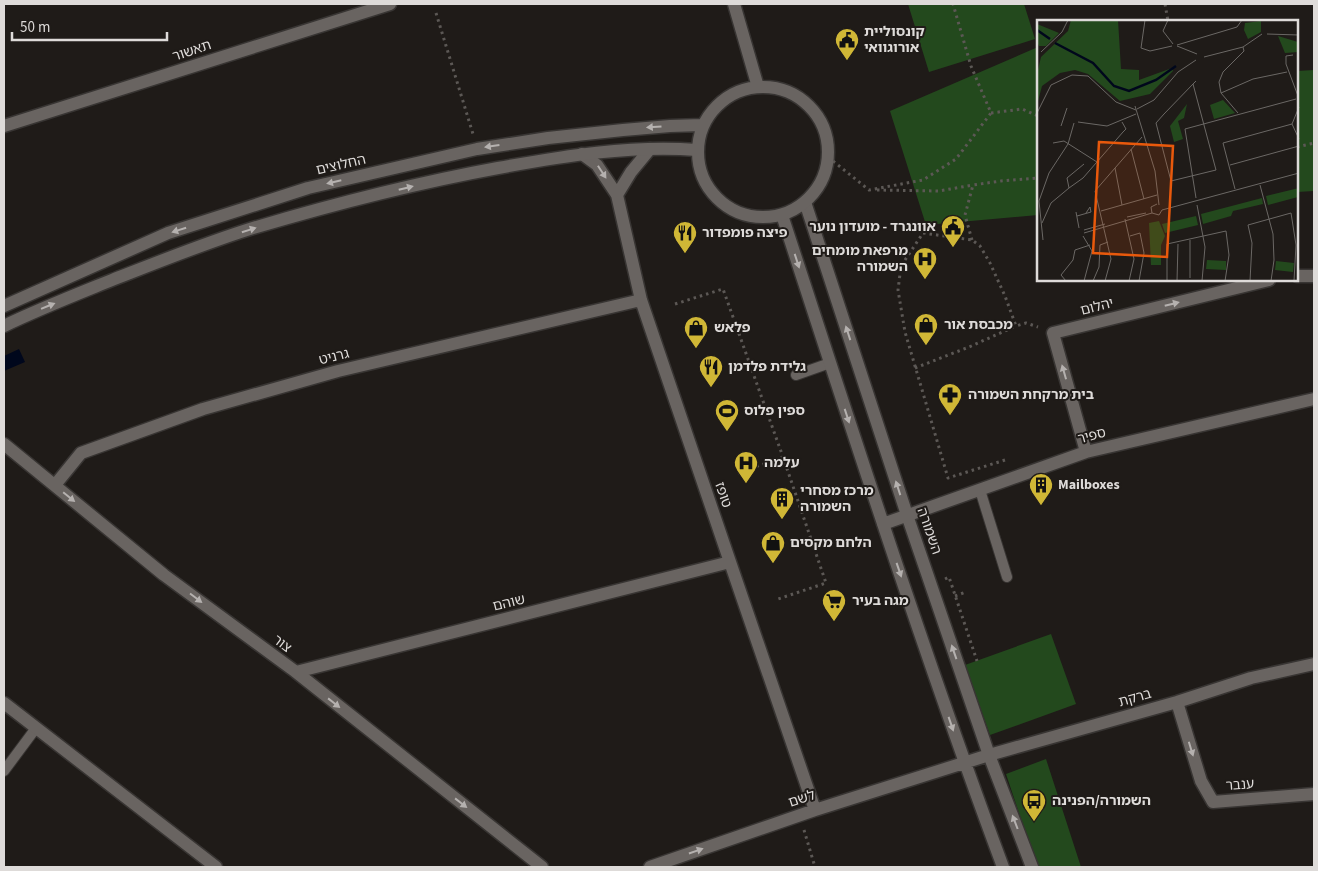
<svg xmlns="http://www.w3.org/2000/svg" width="1318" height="871" viewBox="0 0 1318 871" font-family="'Source Sans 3','Noto Sans Hebrew',sans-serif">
  <rect width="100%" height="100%" fill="#1f1b18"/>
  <path fill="#23491d" d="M 908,4 L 1024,4 L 1035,39 L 929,72 Z
    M 1038,47 L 1038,215 L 926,225 L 890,111 Z
    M 1314,70 L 1314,191 L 1297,192 L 1297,71 Z
    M 1051,634 L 1076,704 L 990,735 L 965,665 Z
    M 1046,759 L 1081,867 L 1037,867 L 1006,774 Z"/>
  <path fill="#00071c" d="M 19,349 L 25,362 L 4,371 L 4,356 Z"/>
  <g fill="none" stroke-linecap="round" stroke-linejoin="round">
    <g stroke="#383533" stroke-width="12">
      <path id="lane" d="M 796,375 L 830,363
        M 980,490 L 1007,577
        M 4,771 L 36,728"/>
    </g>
    <g stroke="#383533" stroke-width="15">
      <path id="street" d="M 4,126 L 390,4
        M 582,154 L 597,165 L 617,195 L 641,300 L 730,562 L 815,810
        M 617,195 L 631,172 L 650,149
        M 805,202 L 907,515 L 989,755 L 1032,867
        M 782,215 C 853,433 923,652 1003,867
        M 1297,276 L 1314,276
        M 4,444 L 164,575 L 296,672 L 542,867
        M 1086,452 L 1053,333 L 1269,280
        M 55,485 L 81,453 L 203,409 L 338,371 L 641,300
        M 883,524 L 1086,452 L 1314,399
        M 296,672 L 730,562
        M 1177,702 L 1201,781 L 1213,802 L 1314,794
        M 4,703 L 216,867
        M 650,867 L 815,810 L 989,755 L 1177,702 L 1251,678 L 1314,664"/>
    </g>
    <g stroke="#383533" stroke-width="15">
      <path id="secondary" d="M 734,4 L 758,87
        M698 152a65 65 0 1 1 130 0a65 65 0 1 1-130 0Z
        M 4,306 L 168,233 L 308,188 L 477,149 L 548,138 L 623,130 L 670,126 L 702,125
        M 4,326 C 39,309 75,295 112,280 C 158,262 205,243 253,228 C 334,204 416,183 498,168 C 564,156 630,145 697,150"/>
    </g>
    <path stroke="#5c5855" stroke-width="3" stroke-dasharray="2.5 4" stroke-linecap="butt" d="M 1165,4 L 1168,21
      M 436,13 L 473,134
      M 991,113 L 1022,109 L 1038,116
      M 1297,147 L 1314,143
      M 828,157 L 869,190 L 923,180 L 956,159 L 991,113 L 971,66 L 953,4
      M 877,190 L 939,191 L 973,185
      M 972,240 L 965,215 L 973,185 L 1001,181 L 1038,178
      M 675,304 L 723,289 L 783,457 L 826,583 L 775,600
      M 915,368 L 969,347 L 1016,326
      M 1005,460 L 948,478 L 905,332 L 898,290 L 901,266 L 923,233 L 972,240 L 980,246 L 990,263 L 1005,296 L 1016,326 L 1026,323 L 1038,327
      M 738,473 L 783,457
      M 945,579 L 949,577 L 977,661
      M 955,596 L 966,592
      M 804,830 L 815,867"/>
    <use href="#lane" stroke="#696461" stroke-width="10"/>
    <use href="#street" stroke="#696461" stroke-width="12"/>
    <use href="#secondary" stroke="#696461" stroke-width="12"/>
  </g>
  <defs><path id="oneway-solid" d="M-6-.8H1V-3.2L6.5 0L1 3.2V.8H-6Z" transform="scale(1.25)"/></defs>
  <g fill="#b5b1af">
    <use href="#oneway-solid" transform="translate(654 127) rotate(176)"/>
    <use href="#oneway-solid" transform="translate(492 146) rotate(172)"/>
    <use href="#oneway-solid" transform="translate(602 172) rotate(57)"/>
    <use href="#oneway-solid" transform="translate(334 182) rotate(167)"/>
    <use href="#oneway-solid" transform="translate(406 188) rotate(-14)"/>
    <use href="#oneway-solid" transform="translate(179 230) rotate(162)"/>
    <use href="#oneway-solid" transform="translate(249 230) rotate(-18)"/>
    <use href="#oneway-solid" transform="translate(797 261) rotate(72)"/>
    <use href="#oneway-solid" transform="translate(1172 304) rotate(-14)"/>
    <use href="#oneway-solid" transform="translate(48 306) rotate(-22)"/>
    <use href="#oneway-solid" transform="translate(848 333) rotate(-108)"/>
    <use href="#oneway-solid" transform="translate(1064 372) rotate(-106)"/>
    <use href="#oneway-solid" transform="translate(847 416) rotate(72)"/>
    <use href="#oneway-solid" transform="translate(898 488) rotate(-108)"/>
    <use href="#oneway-solid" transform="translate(69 497) rotate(39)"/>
    <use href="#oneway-solid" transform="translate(899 570) rotate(71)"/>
    <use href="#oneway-solid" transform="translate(196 598) rotate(37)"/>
    <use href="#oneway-solid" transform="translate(954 652) rotate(-109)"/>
    <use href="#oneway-solid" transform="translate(334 703) rotate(38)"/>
    <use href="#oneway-solid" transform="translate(951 724) rotate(71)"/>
    <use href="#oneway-solid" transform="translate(1191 749) rotate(73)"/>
    <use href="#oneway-solid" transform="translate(461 803) rotate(38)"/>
    <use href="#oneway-solid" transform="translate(1015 822) rotate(-111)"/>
    <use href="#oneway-solid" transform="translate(696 851) rotate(-19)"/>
  </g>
  <defs>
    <g id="civic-pin" transform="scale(1.25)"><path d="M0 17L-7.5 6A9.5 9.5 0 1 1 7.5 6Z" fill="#d0b736" stroke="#1f1b18"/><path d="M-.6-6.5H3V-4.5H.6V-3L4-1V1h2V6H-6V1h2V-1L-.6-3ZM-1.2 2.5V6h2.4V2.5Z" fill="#111"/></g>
    <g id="restaurant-pin" transform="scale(1.25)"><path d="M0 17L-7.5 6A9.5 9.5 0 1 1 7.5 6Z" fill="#d0b736" stroke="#1f1b18"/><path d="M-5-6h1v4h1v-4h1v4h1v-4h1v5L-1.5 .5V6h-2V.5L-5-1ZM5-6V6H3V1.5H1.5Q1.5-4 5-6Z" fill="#111"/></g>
    <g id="hospital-pin" transform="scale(1.25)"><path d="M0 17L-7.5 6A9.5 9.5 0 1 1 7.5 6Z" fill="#d0b736" stroke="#1f1b18"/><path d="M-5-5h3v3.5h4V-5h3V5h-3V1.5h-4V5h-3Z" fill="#111"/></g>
    <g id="shop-pin" transform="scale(1.25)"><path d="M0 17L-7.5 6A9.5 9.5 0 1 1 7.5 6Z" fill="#d0b736" stroke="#1f1b18"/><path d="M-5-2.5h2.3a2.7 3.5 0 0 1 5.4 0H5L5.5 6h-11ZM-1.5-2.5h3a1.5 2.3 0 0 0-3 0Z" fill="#111"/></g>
    <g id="pharmacy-pin" transform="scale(1.25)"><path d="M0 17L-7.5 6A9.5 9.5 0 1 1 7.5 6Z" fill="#d0b736" stroke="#1f1b18"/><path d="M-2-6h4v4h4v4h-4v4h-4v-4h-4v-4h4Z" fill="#111"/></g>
    <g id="stadium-pin" transform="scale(1.25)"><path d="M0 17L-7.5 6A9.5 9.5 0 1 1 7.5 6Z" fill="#d0b736" stroke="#1f1b18"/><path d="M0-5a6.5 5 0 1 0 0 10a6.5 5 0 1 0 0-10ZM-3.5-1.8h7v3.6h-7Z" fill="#111"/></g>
    <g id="building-pin" transform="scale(1.25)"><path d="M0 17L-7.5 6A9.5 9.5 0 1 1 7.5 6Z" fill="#d0b736" stroke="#1f1b18"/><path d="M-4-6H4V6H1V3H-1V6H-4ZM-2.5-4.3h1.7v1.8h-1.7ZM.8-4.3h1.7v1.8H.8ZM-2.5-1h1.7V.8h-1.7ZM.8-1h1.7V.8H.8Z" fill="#111"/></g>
    <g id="supermarket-pin" transform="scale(1.25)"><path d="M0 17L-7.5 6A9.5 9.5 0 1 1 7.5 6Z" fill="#d0b736" stroke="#1f1b18"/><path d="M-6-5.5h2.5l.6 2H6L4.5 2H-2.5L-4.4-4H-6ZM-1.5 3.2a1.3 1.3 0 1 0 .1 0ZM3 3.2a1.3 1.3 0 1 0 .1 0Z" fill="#111"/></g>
    <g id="bus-pin" transform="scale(1.25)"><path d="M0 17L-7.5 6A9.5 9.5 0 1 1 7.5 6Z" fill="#d0b736" stroke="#1f1b18"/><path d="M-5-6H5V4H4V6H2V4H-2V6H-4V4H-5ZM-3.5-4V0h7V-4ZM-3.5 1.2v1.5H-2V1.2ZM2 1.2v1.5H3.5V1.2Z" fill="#111"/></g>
  </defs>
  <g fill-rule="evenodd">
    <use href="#civic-pin" x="847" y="40"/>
    <use href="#civic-pin" x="953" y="227"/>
    <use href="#restaurant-pin" x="685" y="233"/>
    <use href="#hospital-pin" x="925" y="259"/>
    <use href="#shop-pin" x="926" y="325"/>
    <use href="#shop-pin" x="696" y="328"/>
    <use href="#restaurant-pin" x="711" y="367"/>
    <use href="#pharmacy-pin" x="950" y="395"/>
    <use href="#stadium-pin" x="727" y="411"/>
    <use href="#hospital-pin" x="746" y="463"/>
    <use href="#building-pin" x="1041" y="485"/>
    <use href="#building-pin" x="782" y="499"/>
    <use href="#shop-pin" x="773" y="543"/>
    <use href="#supermarket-pin" x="834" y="601"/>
    <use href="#bus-pin" x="1034" y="801"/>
  </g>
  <g text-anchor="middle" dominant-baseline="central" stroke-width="4" stroke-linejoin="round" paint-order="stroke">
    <g font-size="14" font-weight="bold" fill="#dedbd9" stroke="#1f1b18" text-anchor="start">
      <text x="864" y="32">קונסוליית<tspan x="864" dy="16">אורוגוואי</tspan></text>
      <text x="936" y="227" text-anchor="end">אוונגרד - מועדון נוער</text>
      <text x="702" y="233">פיצה פומפדור</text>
      <text x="908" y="251" text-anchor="end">מרפאת מומחים<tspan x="908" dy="16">השמורה</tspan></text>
      <text x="944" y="325">מכבסת אור</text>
      <text x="714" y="328">פלאש</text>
      <text x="728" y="367">גלידת פלדמן</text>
      <text x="968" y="395">בית מרקחת השמורה</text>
      <text x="744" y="411">ספין פלוס</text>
      <text x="764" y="463">עלמה</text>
      <text x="1058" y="485">Mailboxes</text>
      <text x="800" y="491">מרכז מסחרי<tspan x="800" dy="16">השמורה</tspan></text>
      <text x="790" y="543">הלחם מקסים</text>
      <text x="852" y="601">מגה בעיר</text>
      <text x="1052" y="801">השמורה/הפנינה</text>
    </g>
    <g font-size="14" fill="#dedbd9" stroke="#1f1b18">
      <text transform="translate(192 51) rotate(-18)">תאשור</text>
      <text transform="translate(341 165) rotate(-13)">החלוצים</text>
      <text transform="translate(1097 307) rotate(-14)">יהלום</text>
      <text transform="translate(334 357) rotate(-14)">גרניט</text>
      <text transform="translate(1092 436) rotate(-15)">ספיר</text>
      <text transform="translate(723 495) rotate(71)">טופז</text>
      <text transform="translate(929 531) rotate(71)">השמורה</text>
      <text transform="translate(509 603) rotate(-14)">שוהם</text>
      <text transform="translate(282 644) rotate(37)">צור</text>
      <text transform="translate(1135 698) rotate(-16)">ברקת</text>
      <text transform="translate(1240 785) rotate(-4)">ענבר</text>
      <text transform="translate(802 799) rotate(-18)">לשם</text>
    </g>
  </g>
  <g transform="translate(1037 20)">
    <rect width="261" height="261" fill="#1f1b18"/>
    <path d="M 34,0 L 81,0 L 84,49 L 102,50 L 102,60 L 135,48 L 136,51 L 113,74 L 83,81 L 51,54 L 38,50 L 23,53 L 5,66 L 0,85 L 0,54 L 4,37 L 31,11 ZM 224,1 L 224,12 L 211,19 L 207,10 L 208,3 ZM 0,4 L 22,13 L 9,26 L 2,26 L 0,22 ZM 241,16 L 261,22 L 261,32 L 248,33 ZM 186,80 L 198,93 L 177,99 L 173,85 ZM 150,84 L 147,98 L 141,101 L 146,119 L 137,122 L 133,106 ZM 262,168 L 261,177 L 231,185 L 229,176 ZM 225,178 L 226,184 L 196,191 L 194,196 L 166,204 L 164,194 ZM 159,196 L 161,205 L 128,213 L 125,204 ZM 122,201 L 128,216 L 124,225 L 124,245 L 114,245 L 112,203 ZM 170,240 L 189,241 L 189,250 L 169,249 ZM 239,241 L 257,243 L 256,252 L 238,250 Z" fill="#23491d"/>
    <path fill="none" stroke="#00071c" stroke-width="2.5" d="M 0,10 L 13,19M 18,23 L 56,43 L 77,66 L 92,71 L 119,60 L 139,46"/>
    <path fill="none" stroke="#6b6865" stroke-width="1" d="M 108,0 L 104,28 L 113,31 L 135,26M 131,0 L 126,11 L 136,24M 230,14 L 262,15M 140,25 L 200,7 L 205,0M 140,26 L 160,34M 4,32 L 25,12 L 31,0M 256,35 L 249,36 L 249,44 L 261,76M 167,37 L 206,27 L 225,14M 156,64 L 179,150 L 134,161 L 119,103 L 127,94 L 156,64 L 159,61M 184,73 L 216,59 L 250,52M 98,86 L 118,151 L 122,185M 100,89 L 117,80 L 141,52 L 159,40M 0,93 L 14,65 L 35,55 L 51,56 L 79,82 L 99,90M 201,93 L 184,73 L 182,62 L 186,52 L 207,31 L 206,27M 41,102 L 70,106 L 99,94M 255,104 L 262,119M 24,106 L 30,88M 16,123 L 27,121 L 60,142M 94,129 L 107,179M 47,144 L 30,158 L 32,168 L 46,158 L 86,112 L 89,109 L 85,102M 193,145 L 262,126M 78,148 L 85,185M 223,165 L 236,214 L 237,240 L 234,261M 198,169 L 186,123 L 255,104 L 262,87M 159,178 L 148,109 L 259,79M 120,184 L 114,187 L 115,193 L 122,195 L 125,190M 160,185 L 168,227 L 165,261M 125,190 L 262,153M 64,191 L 120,175M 39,192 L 42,208M 40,196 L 54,192 L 53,187 L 49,193M 90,197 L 109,193M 88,199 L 97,239 L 92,261M 5,203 L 14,183 L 32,168M 47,210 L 68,204M 47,213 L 115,193M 46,216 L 55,231 L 47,261M 93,216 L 103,213 L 107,233 L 102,261M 6,220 L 2,181 L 12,153 L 31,124 L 37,103M 153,258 L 153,220M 29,261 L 24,255 L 36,240 L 38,230 L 53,225M 56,261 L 62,247 L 63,225 L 71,222M 68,261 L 74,239 L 58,171 L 105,117M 130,261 L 130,224 L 189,211 L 192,235 L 188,261M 140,261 L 141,224M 213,261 L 215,223 L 211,205 L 254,193 L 259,225 L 257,261"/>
    <path fill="#e8590c" fill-opacity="0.15" stroke="#e8590c" stroke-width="2.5" d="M 62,122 L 136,126 L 130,237 L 56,233 Z"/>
    <rect width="261" height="261" fill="none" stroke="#dedbd9" stroke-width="2.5"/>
  </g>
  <rect width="1318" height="871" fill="none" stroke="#dedbd9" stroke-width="10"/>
  <path d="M12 32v8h155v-8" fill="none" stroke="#dedbd9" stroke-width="2.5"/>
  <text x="20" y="32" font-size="15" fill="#dedbd9" stroke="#1f1b18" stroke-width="4" paint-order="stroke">50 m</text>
</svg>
